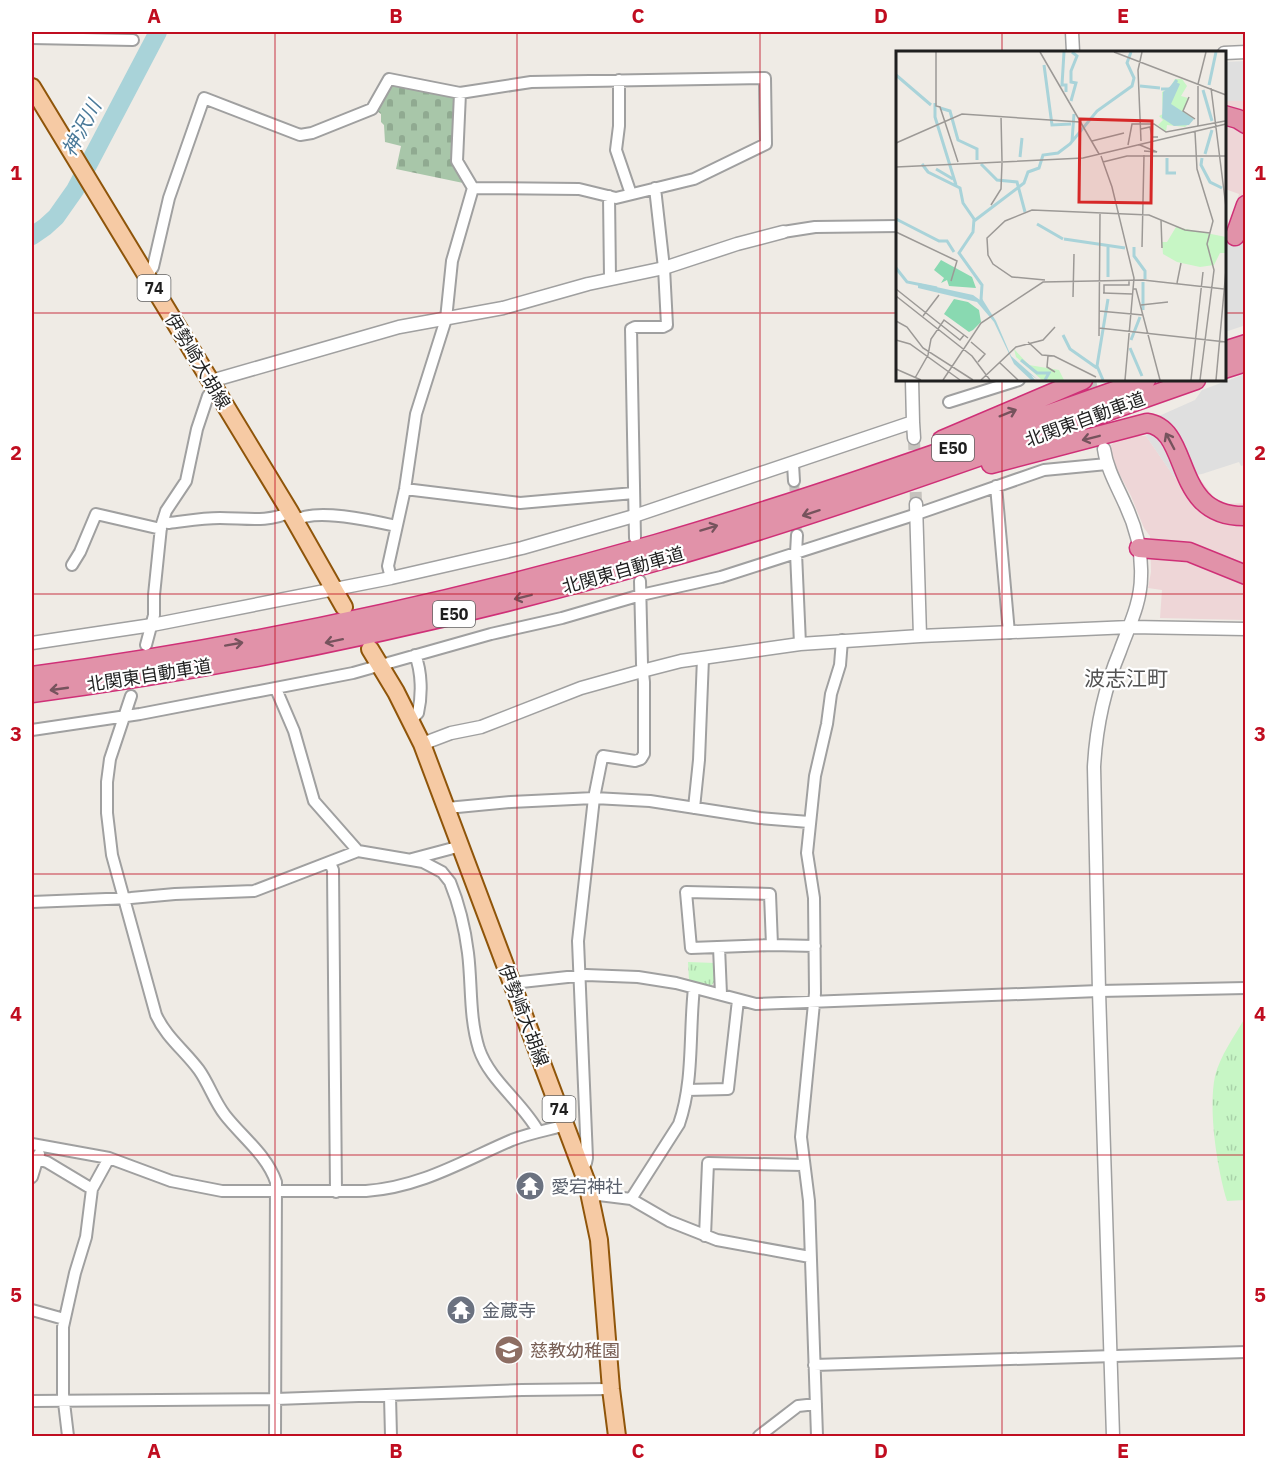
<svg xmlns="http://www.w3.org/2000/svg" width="1277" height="1468" viewBox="0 0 1277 1468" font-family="'IBM Plex Sans','Noto Sans JP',sans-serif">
  <defs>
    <pattern id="cemetery-stones" width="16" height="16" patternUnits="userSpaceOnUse" patternTransform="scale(1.5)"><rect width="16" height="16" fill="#a8c6a9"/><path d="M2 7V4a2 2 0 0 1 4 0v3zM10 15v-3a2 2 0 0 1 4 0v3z" fill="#90aa91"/></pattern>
    <pattern id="park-tufts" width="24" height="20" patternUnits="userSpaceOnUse" patternTransform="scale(1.5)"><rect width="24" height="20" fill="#c7f6c5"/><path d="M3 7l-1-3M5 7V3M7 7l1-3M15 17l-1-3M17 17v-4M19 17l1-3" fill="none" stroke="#aad2a9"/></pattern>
  </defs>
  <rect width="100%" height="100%" fill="#efebe5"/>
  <path fill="#eed6d7" d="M 1224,101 L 1245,101 L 1245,229 L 1229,225 L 1239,194 L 1225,189 Z
    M 1121,436 L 1146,436 L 1175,478 L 1182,481 L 1200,479 L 1215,499 L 1226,504 L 1245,503 L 1245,620 L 1160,618 L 1162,590 L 1148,588 L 1151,572 L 1150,536 L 1144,528 L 1131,496 L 1111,458 L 1111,445 Z"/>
  <path fill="url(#cemetery-stones)" d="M 390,82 L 457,96 L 455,164 L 468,184 L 396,169 L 401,146 L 385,142 L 384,125 L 381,122 L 381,114 L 377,111 Z"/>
  <path fill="url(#park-tufts)" d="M 688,962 L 715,963 L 715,981 L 711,986 L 689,980 Z
    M 1245,1018 L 1245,1200 L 1227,1201 C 1217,1169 1208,1109 1215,1076 C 1220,1056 1235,1035 1245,1018 Z"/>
  <path fill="#dfdfdf" d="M 1245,61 L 1245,101 L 1225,101 L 1225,62 Z
    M 1224,231 L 1245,236 L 1246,325 L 1225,332 Z
    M 1245,374 L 1245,465 L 1241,466 L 1239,462 L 1202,474 L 1175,478 L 1146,436 L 1154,421 L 1159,416 L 1195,400 L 1202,390 Z"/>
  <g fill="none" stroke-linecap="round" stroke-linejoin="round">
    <path stroke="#a9d3d9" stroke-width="18" d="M 32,236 L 45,227 L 56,217 L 75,190 L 158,32"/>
    <path stroke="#c5c2bd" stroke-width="10" stroke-dasharray="10 5" stroke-linecap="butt" d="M 794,481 L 797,535"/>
    <path stroke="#c5c2bd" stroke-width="12" stroke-dasharray="12 6" stroke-linecap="butt" d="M 1090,380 L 1103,442
      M 914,438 L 916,504"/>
    <g stroke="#a0a0a0" stroke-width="14">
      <path id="minor" d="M 32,38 L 133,40
        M 619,80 L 619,126 L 616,150 L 631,194
        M 609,196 L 610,278
        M 783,232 L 815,227 L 898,226
        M 147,276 L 153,267 L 169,198 L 204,98 L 300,135 L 312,133 L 372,109 L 389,79 L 460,93 L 531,82 L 765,78 L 766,144 L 694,179 L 616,198 L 579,189 L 473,188
        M 949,402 L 1019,380
        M 793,464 L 794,481
        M 996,486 L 1009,633
        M 405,489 L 520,503 L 634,493
        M 295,521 C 314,507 374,521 396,526
        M 163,522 L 169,523 C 186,521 203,518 220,518 C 245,518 268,523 290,512
        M 797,535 L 796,553 L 800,644
        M 635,538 L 631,329 L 635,327 L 663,327 L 667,325 L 664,268 L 655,188
        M 72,565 L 80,552 L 96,514 L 161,529
        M 391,578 L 388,566 L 405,489 L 416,414 L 446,319 L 452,261 L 473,188 L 457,161 L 460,93
        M 146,645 L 154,615 L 154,595 L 161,527 L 166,511 L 186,481 L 197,429 L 208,396 L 215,387
        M 276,689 L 294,731 L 314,801 L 358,851
        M 131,696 L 110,759 L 107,782 L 107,813 L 112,855 L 156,1015 C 166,1037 185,1051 199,1070 C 209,1084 214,1101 225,1115 C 242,1137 267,1155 276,1182 L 275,1436
        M 411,720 L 418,713 C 422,696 422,672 415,655
        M 32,730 L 140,714 L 353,673 L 491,634 L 562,618 L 641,595 L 721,577 L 917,514 L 1044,470 L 1107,464
        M 447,808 L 511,802 L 594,798 L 650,801 L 760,818 L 809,822
        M 694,808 L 699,760 L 703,658
        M 412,859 L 461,846
        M 330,863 L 333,870 L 336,1192
        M 32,902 L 131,898 L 175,894 L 254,891 L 358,851 L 423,862 L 442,872 L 450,882 C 459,904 465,929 468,953 C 472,985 469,1017 479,1049 C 490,1081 522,1102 538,1131
        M 772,945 L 770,894 L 686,892 L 691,948 L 772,945 L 815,946
        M 719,947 L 721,994
        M 512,983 L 586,975 L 638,977 L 676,983 L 756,1004 L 1099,991 L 1246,988
        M 687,1090 L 728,1089 L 738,1000
        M 32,1144 L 109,1158 L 171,1181 L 222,1191 L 366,1191 C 421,1187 463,1161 512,1140 C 530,1133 548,1130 566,1125
        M 37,1159 L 47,1162 L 92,1189
        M 582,1167 L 586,1163 L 587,1158 L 578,941 L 594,798 L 602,758 L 603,756 L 635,761 L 641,759 L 644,754 L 644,682 L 642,664 L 640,581
        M 32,1177 L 39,1154
        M 591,1198 L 599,1195 L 631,1199 L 669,1221 L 717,1240 L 810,1257
        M 631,1199 L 679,1124 C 694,1081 689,1032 694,988
        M 705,1236 L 708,1163 L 804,1165
        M 32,1310 L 64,1319
        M 814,1365 L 1246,1352
        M 390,1396 L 391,1436
        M 32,1401 L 276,1399 L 522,1390 L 611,1389
        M 68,1436 L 63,1394 L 63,1327 L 75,1273 L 86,1237 L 92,1189 L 109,1158
        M 759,1436 L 798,1406 L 816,1404
        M 817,1436 L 809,1201 L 801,1137 L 815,993 L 814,898 L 807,853 L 815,776 L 827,724 L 831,694 L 840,665 L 842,640"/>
    </g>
    <g stroke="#a0a0a0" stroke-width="15">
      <path id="tertiary" d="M 1072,32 L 1073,52
        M 1224,53 L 1246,52
        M 211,381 L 399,327 L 503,308 L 588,284 L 664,268 L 737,244 L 783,232
        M 913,422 L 914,438
        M 1104,449 C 1107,469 1117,486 1125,504 C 1136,527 1142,551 1141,576 C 1141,603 1129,626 1120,651 C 1105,687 1096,728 1094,767 L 1099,991 L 1113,1436
        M 916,504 L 920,636
        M 32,643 L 152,625 L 391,578 L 522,548 L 634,516 L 913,422 L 912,380
        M 422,744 L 451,733 L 481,727 L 581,688 L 642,671 L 681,661 L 800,644 L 920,636 L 1130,627 L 1246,629"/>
    </g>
    <g stroke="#8f550a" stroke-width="20">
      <path id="primary" d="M 32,87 L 290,512 L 344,607
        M 370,649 L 396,692 L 422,744 L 587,1183 L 599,1240 L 611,1389 L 617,1436"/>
    </g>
    <g stroke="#cf3077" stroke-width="21">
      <path id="motorway" d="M 1224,115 L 1238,119 L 1246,124
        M 1235,236 L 1246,205
        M 1224,351 L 1246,344
        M 1224,369 L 1246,362
        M 942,440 L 1083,380
        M 991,464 L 1147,423 C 1193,429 1170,518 1246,516
        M 1139,548 L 1189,552 L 1246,575
        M 32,676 C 242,648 451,603 656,544 C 821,496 983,437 1146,380
        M 32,693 C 244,665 455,620 661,560 C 842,508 1019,442 1196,380"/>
    </g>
    <use href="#minor" stroke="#fff" stroke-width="10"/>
    <use href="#tertiary" stroke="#fff" stroke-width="12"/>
    <use href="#primary" stroke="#f6caa4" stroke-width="16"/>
    <use href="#motorway" stroke="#e192a9" stroke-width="18"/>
  </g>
  <defs><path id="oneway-shaft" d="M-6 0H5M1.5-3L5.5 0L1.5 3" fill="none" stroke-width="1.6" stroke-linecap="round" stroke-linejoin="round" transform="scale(1.5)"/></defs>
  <g stroke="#76535d">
    <use href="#oneway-shaft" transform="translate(1008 413) rotate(-22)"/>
    <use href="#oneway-shaft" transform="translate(1091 438) rotate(166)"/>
    <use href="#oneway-shaft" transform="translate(1170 441) rotate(-118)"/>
    <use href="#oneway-shaft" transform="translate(811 513) rotate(162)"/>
    <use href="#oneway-shaft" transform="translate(709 528) rotate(-17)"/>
    <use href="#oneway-shaft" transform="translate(523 597) rotate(166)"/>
    <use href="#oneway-shaft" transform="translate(334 641) rotate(168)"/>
    <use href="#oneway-shaft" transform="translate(234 644) rotate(-10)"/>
    <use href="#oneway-shaft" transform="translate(59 689) rotate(172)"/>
  </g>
  <path fill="none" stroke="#c00d20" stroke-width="1.5" stroke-opacity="0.55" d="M 275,32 L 275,1436M 517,32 L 517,1436M 760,32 L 760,1436M 1002,32 L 1002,52M 32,313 L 898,313M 1224,313 L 1246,313M 1002,380 L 1002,1436M 32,594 L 1246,594M 32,874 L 1246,874M 32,1155 L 1246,1155"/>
  <defs>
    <g id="temple-disc" transform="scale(1.5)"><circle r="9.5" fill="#6b7280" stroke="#fff"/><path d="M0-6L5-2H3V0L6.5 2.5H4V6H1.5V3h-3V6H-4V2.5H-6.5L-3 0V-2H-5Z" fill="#fff"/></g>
    <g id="school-disc" transform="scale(1.5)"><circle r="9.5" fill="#8d6e63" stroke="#fff"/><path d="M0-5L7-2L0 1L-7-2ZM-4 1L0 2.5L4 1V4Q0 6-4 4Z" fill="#fff"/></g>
  </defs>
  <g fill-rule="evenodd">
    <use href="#temple-disc" x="530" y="1186"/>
    <use href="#temple-disc" x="461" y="1310"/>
    <use href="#school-disc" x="509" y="1350"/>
  </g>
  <g text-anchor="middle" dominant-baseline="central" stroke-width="4.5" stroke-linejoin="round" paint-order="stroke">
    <g fill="#fff" stroke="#626262" stroke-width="1.5">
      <rect x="137.5" y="275" width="33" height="26" rx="4.5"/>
      <rect x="932" y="435" width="42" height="26" rx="4.5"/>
      <rect x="433" y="601" width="42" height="26" rx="4.5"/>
      <rect x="542.5" y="1096" width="33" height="26" rx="4.5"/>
    </g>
    <g font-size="16" font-weight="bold" fill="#1f1f1f">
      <text x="154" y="288">74</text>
      <text x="953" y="448">E50</text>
      <text x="454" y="614">E50</text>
      <text x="559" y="1109">74</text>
    </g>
    <g font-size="18" fill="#1f1f1f" stroke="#fff">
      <text transform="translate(198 361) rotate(59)">伊勢崎大胡線</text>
      <text transform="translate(1085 419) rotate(-20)">北関東自動車道</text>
      <text transform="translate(623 570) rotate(-16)">北関東自動車道</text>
      <text transform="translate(149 675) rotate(-9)">北関東自動車道</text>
      <text transform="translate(524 1015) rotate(69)">伊勢崎大胡線</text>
    </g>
    <g font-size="18" fill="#5b616d" stroke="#fff" text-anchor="start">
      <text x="551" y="1186">愛宕神社</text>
      <text x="482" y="1310">金蔵寺</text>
    </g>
    <g font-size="18" fill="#785e54" stroke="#fff" text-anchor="start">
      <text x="530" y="1350">慈教幼稚園</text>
    </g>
    <g font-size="20" font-style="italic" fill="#4b7a99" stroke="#fff">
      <text transform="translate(81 128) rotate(-62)">神沢川</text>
    </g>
    <g font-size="21" fill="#525252" stroke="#fff">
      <text x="1126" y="678">波志江町</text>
    </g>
  </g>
  <g transform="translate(896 51)">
    <rect width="330" height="330" fill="#efebe5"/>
    <path d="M 279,28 L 286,28 L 291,35 L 285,45 L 292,47 L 287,60 L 298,68 L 289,76 L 271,74 L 270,81 L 262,74 L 267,69 L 263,65 L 267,63 L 266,41 L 274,37 ZM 280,176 L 330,186 L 330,202 L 324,202 L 318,214 L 304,216 L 281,211 L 267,203 L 266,191 L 271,191 ZM 118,298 L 133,314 L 163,319 L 168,329 L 146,329 L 120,306 Z" fill="#c7f6c5"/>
    <path d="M 45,209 L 76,226 L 80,237 L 53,235 L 51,229 L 45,232 L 48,227 L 38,219 ZM 58,248 L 72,251 L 83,259 L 85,271 L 77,279 L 73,281 L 48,263 Z" fill="#89d9b1"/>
    <path d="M 280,31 L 284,33 L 275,53 L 298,68 L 293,74 L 278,75 L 266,67 L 267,41 ZM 22,232 L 77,244 L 84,249 L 85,246 L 100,270 L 115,305 L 142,329 L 135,324 L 139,329 L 135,329 L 118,313 L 98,271 L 81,251 L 22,237 Z" fill="#a9d3d9"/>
    <path fill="none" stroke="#a9d3d9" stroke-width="3" d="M 168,1 L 166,34 L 170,34 L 170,41M 148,14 L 156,74 L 175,73M 0,24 L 35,54M 313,34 L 320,1M 244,35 L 264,37M 265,38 L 274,38 L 281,29M 307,39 L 316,70M 175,50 L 180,32 L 175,31 L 175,20 L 181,5 L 176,1M 39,52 L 39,66 L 60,134M 44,57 L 54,60 L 62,89 L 81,98 L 81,109M 176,90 L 178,63M 309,103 L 316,79M 124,106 L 126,87M 271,107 L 271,122 L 280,122M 306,107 L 305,114 L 314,131 L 326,137M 26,113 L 32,121 L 64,137 L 67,152 L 78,168 L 77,181 L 63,202 L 86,234 L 85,249M 85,113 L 101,129 L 121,131 L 129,161M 40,118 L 57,128M 0,168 L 43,190 L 51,190 L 58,201M 78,170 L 128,132 L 132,121 L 143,117 L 147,104 L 162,102 L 174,93 L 201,60 L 236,35 L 238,27 L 231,12 L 235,1M 141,173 L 167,188M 168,188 L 229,197M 238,196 L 238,205 L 249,220 L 249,228M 0,217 L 11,231 L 41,237M 212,226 L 212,196M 247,231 L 247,259M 167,284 L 174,298 L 201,317M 235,289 L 244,266M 234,297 L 246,325M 125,309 L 141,322 L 153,322 L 149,329M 207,329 L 201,315 L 212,248"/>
    <path fill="none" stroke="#9c9996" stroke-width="1.5" d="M 40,1 L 40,55 L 44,56 L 62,111M 144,1 L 203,103M 218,1 L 330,44M 302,33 L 310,1M 315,37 L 330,156M 293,46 L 287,60 L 299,68M 105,65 L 106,110M 302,75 L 302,35M 245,78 L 254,76 L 256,86 L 262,86M 299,81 L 301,118 L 317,170 L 311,193 L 318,219 L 304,329M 196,90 L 228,82M 245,90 L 242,19 L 246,1M 0,92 L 66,63 L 184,71M 232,94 L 236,73 L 258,73 L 270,81 L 329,70M 244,94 L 261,101 L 248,100M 205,105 L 216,136 L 238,227 L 229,329M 207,111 L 231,105 L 330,105M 0,116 L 187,107 L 330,73M 95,154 L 105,138 L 106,112M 265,169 L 266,197M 0,181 L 61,210 L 55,230M 246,196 L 248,104M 149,229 L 116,226 L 97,213 L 92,204 L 91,187 L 109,170 L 136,159 L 253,164 L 289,179 L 314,182M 281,232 L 285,212M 0,238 L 64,289 L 68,284M 237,238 L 240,238 L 264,329M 207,242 L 236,243M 208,242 L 208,234 L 233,234 L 233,230M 0,245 L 76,305 L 94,329M 177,246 L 178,203M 245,254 L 272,251M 203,260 L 247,264M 27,265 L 43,244M 0,270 L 11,276 L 27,297 L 77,329M 203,277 L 330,291M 203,285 L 204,163M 0,289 L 14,293 L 64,329M 75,291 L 89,303 L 82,311M 132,291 L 146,304 L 158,305 L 200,326M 152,305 L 151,316 L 159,321M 104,312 L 122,329M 0,318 L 25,329M 19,327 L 32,304 L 35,288 L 48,269 L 72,287M 47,329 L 85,272 L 147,231 L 247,229 L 328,238M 85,329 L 120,296 L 147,289 L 159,276M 295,329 L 307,221M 320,329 L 330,219"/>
    <path fill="#d62828" fill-opacity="0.15" stroke="#d62828" stroke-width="3" d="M 184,68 L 256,70 L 255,152 L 183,151 Z"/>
    <rect width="330" height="330" fill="none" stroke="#1f1f1f" stroke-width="3"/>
  </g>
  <rect width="1277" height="1468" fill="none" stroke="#ffffff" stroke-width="66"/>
  <rect x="33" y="33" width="1211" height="1402" fill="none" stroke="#c00d20" stroke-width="2"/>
  <g font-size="20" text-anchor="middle" font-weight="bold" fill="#c00d20">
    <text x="154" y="23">A</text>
    <text x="396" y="23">B</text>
    <text x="638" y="23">C</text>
    <text x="881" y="23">D</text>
    <text x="1123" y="23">E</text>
    <text x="16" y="180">1</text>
    <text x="1260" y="180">1</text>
    <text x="16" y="460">2</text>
    <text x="1260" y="460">2</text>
    <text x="16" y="741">3</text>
    <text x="1260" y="741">3</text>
    <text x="16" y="1021">4</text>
    <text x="1260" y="1021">4</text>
    <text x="16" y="1302">5</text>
    <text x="1260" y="1302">5</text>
    <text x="154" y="1458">A</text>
    <text x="396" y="1458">B</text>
    <text x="638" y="1458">C</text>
    <text x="881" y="1458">D</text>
    <text x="1123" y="1458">E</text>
  </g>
</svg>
